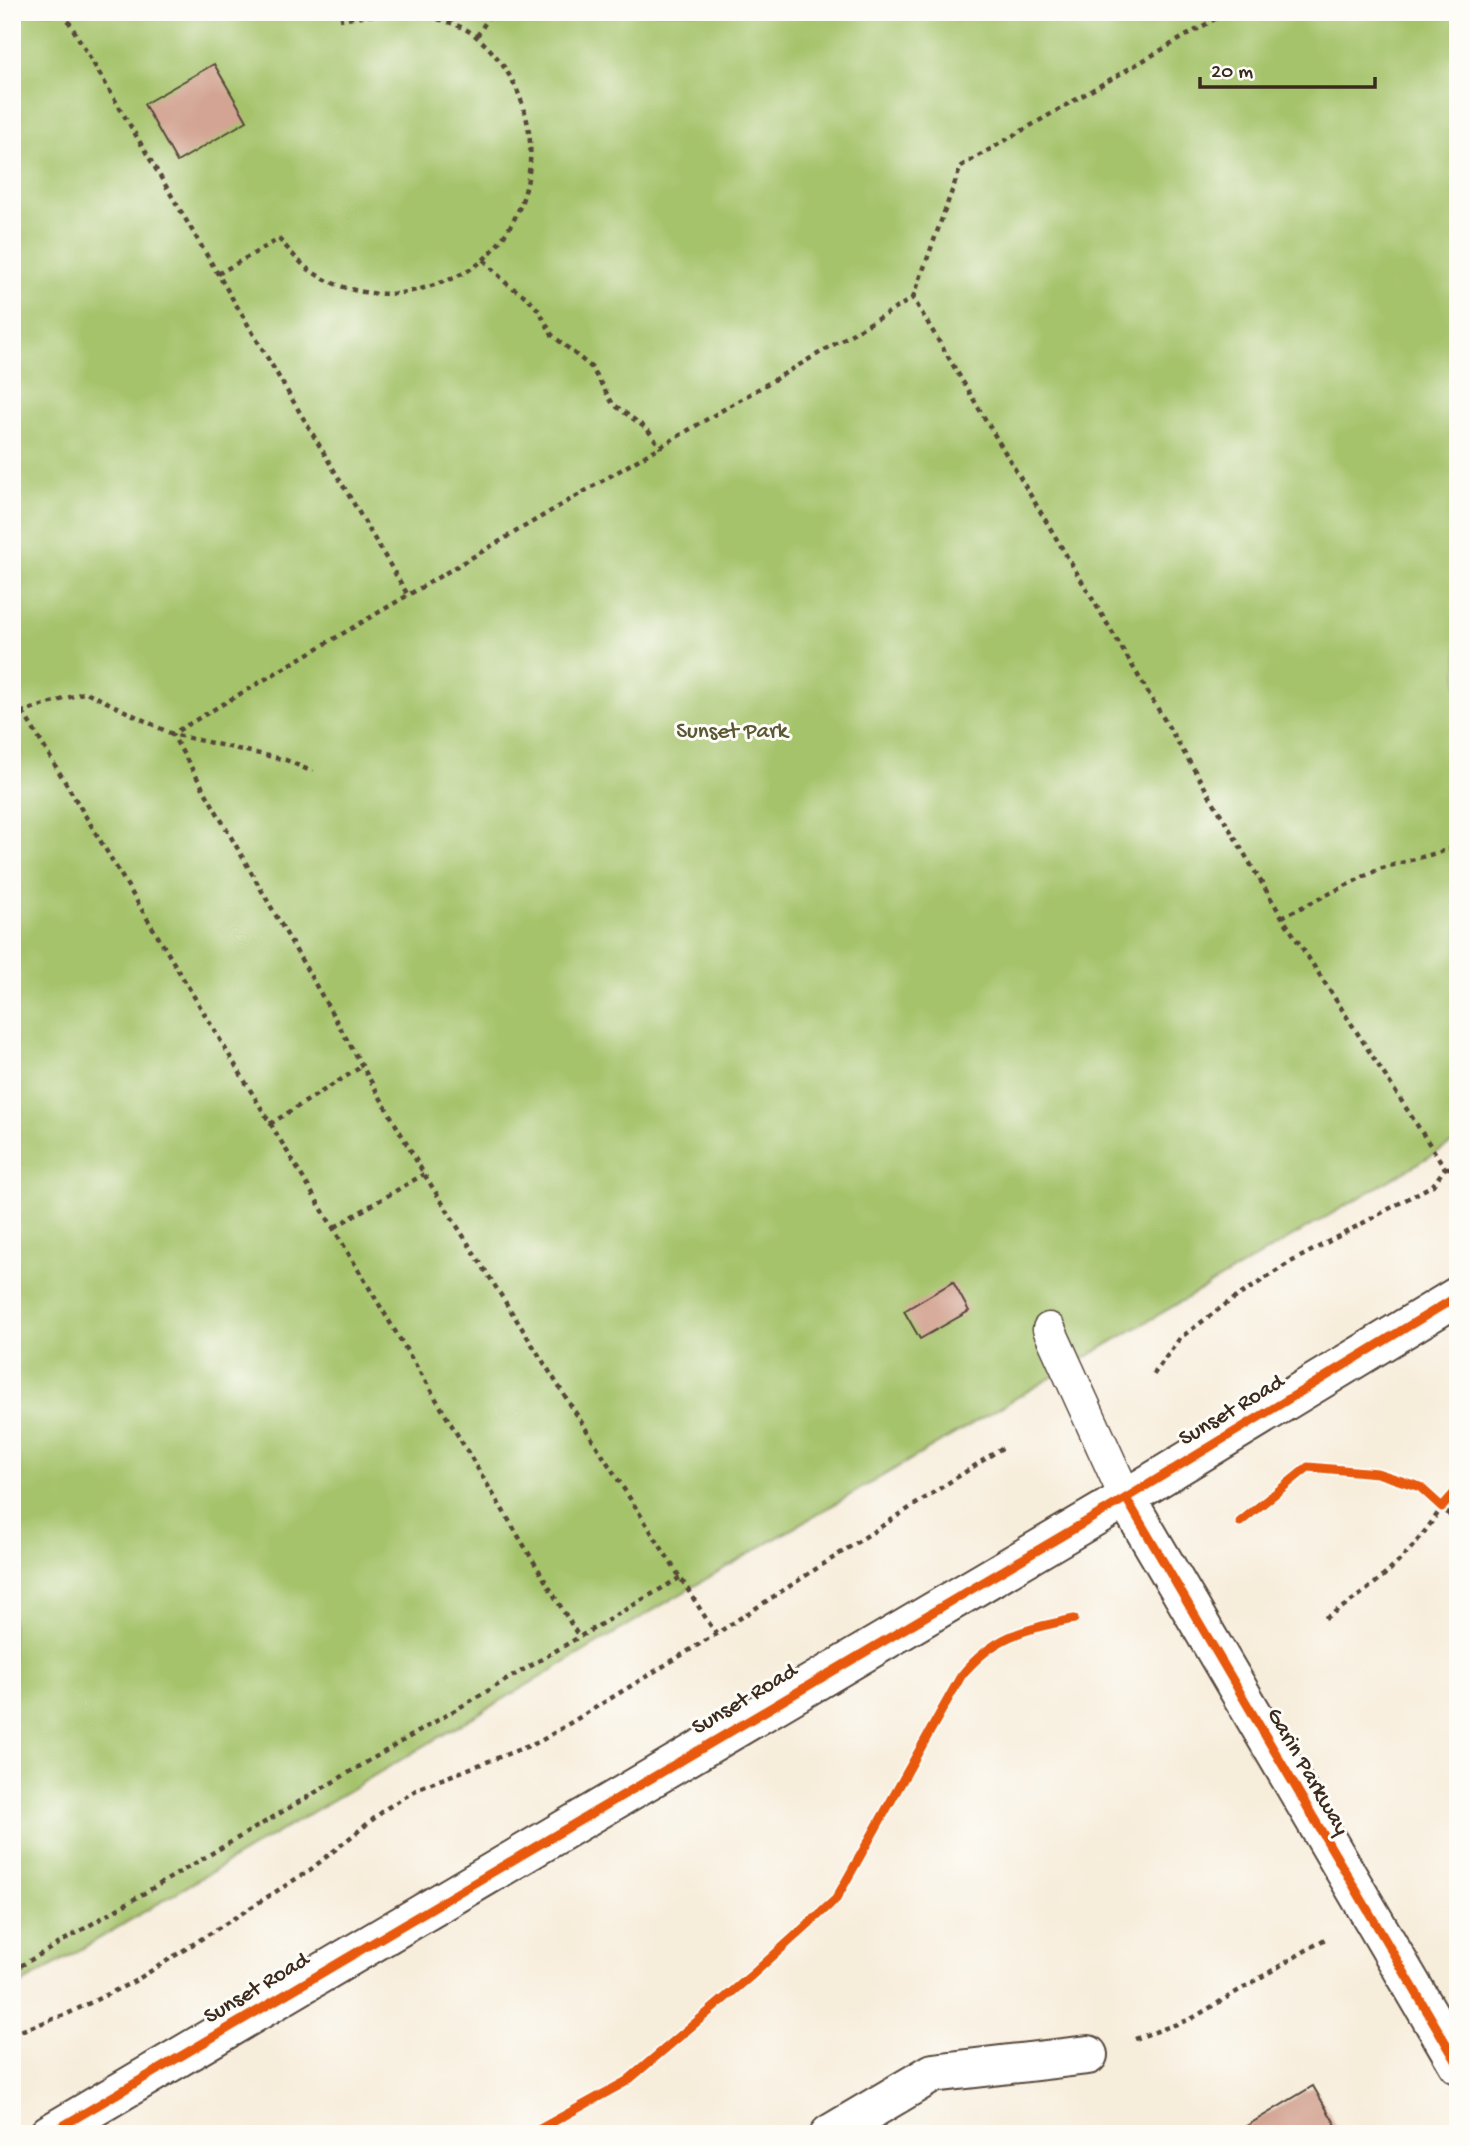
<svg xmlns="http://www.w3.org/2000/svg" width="1470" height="2146" viewBox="0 0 1470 2146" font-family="'Gochi Hand',sans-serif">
  <rect width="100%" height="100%" fill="#fdfcf7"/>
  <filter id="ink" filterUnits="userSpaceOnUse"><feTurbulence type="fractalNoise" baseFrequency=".0143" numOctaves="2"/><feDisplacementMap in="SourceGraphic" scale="14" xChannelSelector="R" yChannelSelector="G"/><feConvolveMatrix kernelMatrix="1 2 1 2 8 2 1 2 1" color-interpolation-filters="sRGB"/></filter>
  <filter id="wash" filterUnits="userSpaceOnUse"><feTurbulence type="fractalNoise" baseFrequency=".00686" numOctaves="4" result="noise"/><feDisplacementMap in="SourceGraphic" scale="28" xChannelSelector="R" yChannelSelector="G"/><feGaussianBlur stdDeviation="1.57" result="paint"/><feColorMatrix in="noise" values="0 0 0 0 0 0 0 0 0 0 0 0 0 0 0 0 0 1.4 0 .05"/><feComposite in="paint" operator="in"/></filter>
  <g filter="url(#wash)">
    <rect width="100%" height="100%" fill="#f7eddb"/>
    <path fill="#a5c36a" stroke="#707644" stroke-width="2" d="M 12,12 L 1458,12 L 1458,1140 L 701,1582 L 12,1990 Z"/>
    <g id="blocks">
      <path fill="#d3a493" d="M 214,64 L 247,121 L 177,162 L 144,104 Z
        M 953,1282 L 969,1311 L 920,1339 L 904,1311 Z
        M 1313,2086 L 1341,2134 L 1233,2134 Z"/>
    </g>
  </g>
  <g filter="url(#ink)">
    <use href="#blocks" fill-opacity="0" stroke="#57473a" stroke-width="2"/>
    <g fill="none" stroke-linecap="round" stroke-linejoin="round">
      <g stroke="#57473a" stroke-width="35">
        <path id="service" d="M 1049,1329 L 1126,1498"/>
      </g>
      <g stroke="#57473a" stroke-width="42">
        <path id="minor" d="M 830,2134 L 933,2073 L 1088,2055"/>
      </g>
      <g stroke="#57473a" stroke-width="42">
        <path id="tertiary" d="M 1126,1498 L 1458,2064
          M 49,2134 L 1126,1498 L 1458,1296"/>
      </g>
      <path stroke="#57473a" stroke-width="4.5" stroke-dasharray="5 5" stroke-linecap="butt" d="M 63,12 L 409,597
        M 477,36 L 492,12
        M 484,260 L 507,284 L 528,298 L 540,312 L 552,335 L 591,367 L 613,404 L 647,429 L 661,448
        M 218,274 L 279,239 C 288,249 298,261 308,269 C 341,293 386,300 424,288 C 445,282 470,273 485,258 C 549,197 544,95 478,38 C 445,9 379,13 340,19
        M 913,298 L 961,166 L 1227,12
        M 23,712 L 579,1637
        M 12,718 L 23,712 L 86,692 L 172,734 L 286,760 L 313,772
        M 1282,917 L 1379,869 L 1458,847
        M 270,1124 L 361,1067
        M 1445,1168 L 1458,1168
        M 335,1227 L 424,1174
        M 1002,1448 L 716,1634 L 424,1174 L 172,734 L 913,298 L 1282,917 L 1445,1168 L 1433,1185 L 1289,1263 L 1226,1304 L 1180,1338 L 1151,1378
        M 1325,1618 C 1376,1587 1409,1557 1442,1507 L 1458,1524
        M 12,1971 L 681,1577
        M 12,2034 L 67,2014 L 135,1981 L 310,1870 L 387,1808 L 421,1787 L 539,1742 L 716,1634
        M 1135,2039 L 1191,2019 L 1325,1939"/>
      <use href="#service" stroke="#fff" stroke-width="32"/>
      <use href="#minor" stroke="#fff" stroke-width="38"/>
      <use href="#tertiary" stroke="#fff" stroke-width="38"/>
      <g stroke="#fdfcf7" stroke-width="13">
        <path id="cycleway" d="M 1126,1498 L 1458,2064
          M 1240,1522 L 1308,1467 L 1377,1473 L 1420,1487 L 1442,1507 L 1458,1489
          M 49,2134 L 1126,1498 L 1458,1296
          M 531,2134 L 627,2081 L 752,1975 L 836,1899 L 961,1676 C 995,1635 1023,1630 1074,1619"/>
      </g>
      <use href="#cycleway" stroke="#e8590c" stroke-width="9"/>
    </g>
  </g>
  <g text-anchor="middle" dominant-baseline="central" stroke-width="6" stroke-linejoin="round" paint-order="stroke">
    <g font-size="23" fill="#5b5835" stroke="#fdfcf7">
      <text x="732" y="732">Sunset Park</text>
    </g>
    <g font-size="23" fill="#3b2a1e" stroke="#fdfcf7">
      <text transform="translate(1232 1411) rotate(-31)">Sunset Road</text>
      <text transform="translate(745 1700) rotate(-31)">Sunset Road</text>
      <text transform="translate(1307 1772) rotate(60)">Garin Parkway</text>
      <text transform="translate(257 1989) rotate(-31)">Sunset Road</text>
    </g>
  </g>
  <rect width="1470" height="2146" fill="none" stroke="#fdfcf7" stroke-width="42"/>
  <path d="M1200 77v10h175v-10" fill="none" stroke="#3b2a1e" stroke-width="3.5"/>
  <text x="1211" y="77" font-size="21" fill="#3b2a1e" stroke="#fdfcf7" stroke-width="5" paint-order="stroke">20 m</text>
</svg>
